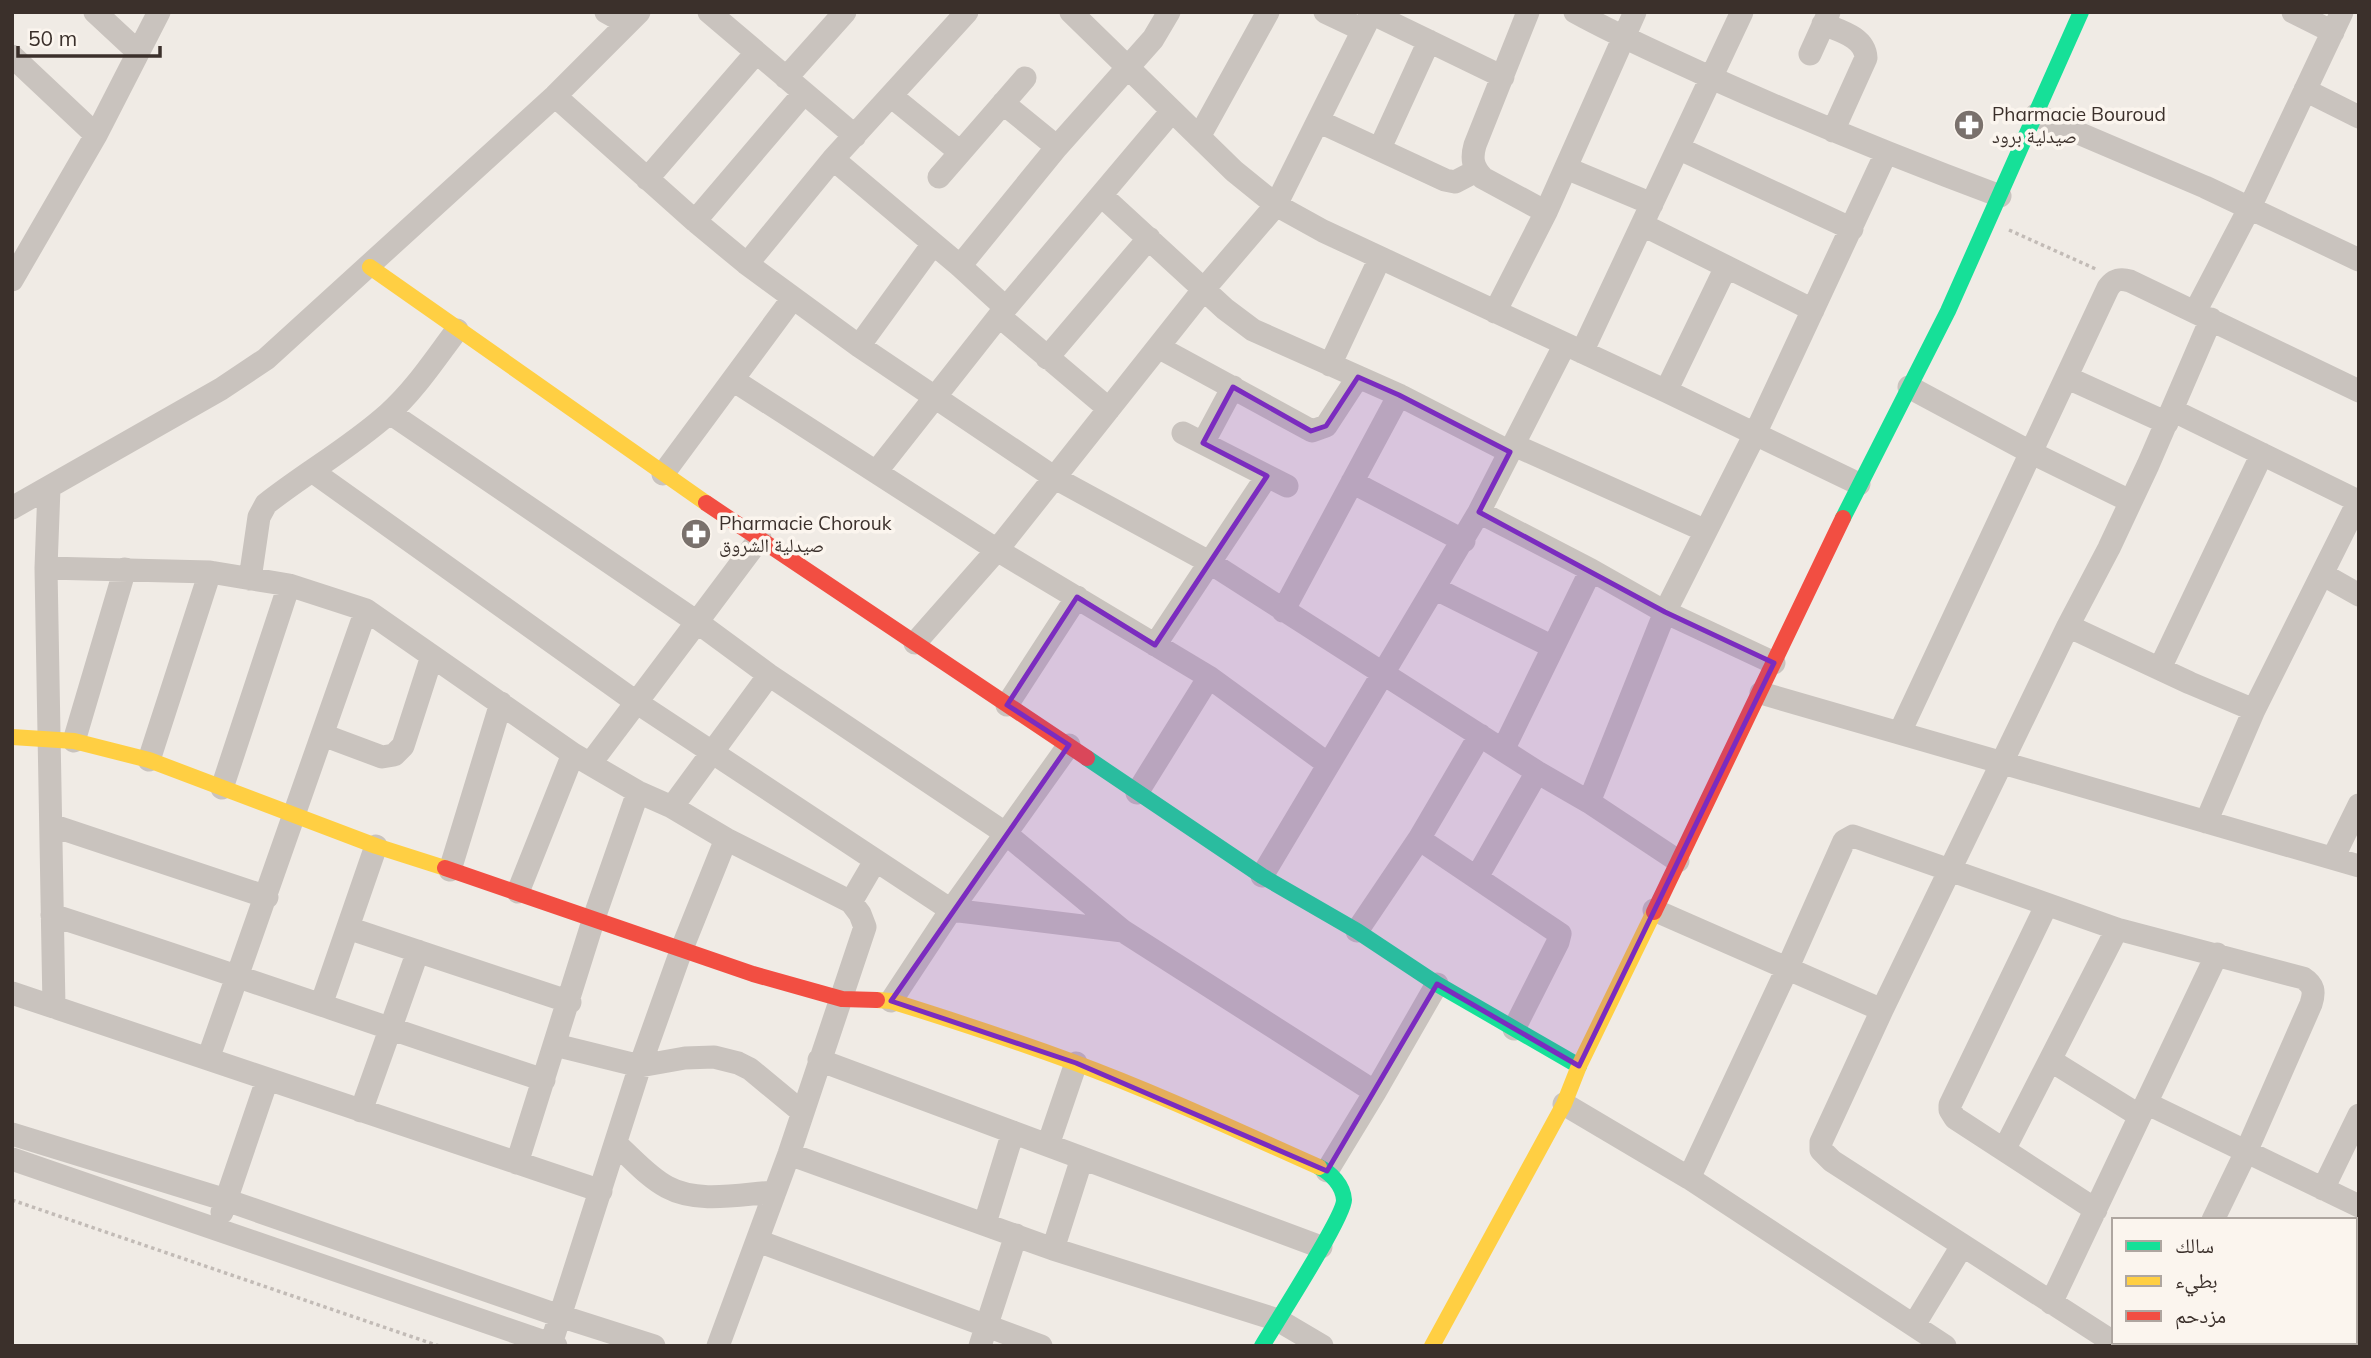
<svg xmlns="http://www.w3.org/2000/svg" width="2371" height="1358" viewBox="0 0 2371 1358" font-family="Mulish,'Noto Naskh Arabic',sans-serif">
  <rect width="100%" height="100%" fill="#f0ebe5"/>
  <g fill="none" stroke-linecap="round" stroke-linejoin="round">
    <path stroke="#c2bbb6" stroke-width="3.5" stroke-dasharray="3.5 3.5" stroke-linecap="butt" d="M 2009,230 L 2098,270
      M 12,1200 L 439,1346"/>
    <path stroke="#c9c3be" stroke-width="23" d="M 95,12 L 138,52
      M 606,12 L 626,23
      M 709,12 L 855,136
      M 1071,12 L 1234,171 L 1276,205 L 1323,231 L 1666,391 L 1859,484
      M 1325,12 L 1363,30
      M 1528,12 L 1475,145 C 1471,159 1473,168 1483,178 L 1546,212
      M 1575,12 C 1620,37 1667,57 1714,79 C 1808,121 1903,160 2000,196
      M 2293,12 L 2333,32
      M 1371,13 L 1503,77
      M 1823,24 C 1840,31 1865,37 1866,58 L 1833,131
      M 1810,54 L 1829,12
      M 12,56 L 96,135
      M 786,78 L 845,12
      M 2305,90 L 2359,117
      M 555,96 L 695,221 L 747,264 L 859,346 L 1055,478 L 1209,562 L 1537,772 L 1589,802 L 1678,861
      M 891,96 L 960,152
      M 1003,103 L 1057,147
      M 2036,115 L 2205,187 L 2359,260
      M 1318,121 L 1445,180 L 1455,182 L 1476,171
      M 1199,137 L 1268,12
      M 1380,148 L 1429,41
      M 1678,148 L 1852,229
      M 833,159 L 960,266 L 1006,308
      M 1566,168 L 1652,204
      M 939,177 L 1025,78
      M 647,179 L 756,53
      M 1102,196 L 1225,309 L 1253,330 L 1399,395 L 1510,452
      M 695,221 L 804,93
      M 1643,225 L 1813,310
      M 747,264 L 833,159 L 967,12
      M 960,266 L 1057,147 L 1153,39 L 1169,12
      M 12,280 L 96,135 L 159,12
      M 1495,312 L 1546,212 L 1635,12
      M 2195,312 L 2250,207 L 2342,12
      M 999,316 L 1109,409
      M 859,346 L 933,244
      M 1158,347 L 1312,431 L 1326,426 L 1358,377
      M 1582,352 L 1742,12
      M 1047,358 L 1149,238
      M 1330,365 L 1380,258
      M 2068,378 L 2167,423
      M 733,380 L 997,550 L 1209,677 L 1328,764
      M 1909,387 L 2032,453 L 2130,501
      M 1666,391 L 1726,267
      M 2172,410 L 2358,501
      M 390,413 L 697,622 L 590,764
      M 1183,433 L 1287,486
      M 1203,443 L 1233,387
      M 1514,445 L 1706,531
      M 312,471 L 636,702 L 951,910 L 1123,931
      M 876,472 L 999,316 L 1172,111
      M 663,474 L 793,298
      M 1352,482 L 1464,541
      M 49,488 L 46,568 L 54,1007
      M 12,508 L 221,389 L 266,359 L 555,96 L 639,12
      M 1479,512 L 1591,570 L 1665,612 L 1774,663
      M 760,538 L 697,622 L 769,675 L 1005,833 L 1123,931 L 1375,1092 L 1437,984
      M 46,568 L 210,572 L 289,585 L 366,610 L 573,754 L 638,792 L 672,807 L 726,839 L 681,951 L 640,1066 L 551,1344
      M 2322,574 L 2359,595
      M 250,579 L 259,517 L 266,504 C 305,473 350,448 388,414 C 415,390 435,359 457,330
      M 1434,588 L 1553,647
      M 1283,611 L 1399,395
      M 2068,626 L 2190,683 L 2254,710
      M 915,643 L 997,550 L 1204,289 L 1276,205 L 1372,12
      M 1155,645 L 1267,476
      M 2160,668 L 2262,454
      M 1761,693 L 2359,866
      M 1007,705 L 1077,597
      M 1900,732 L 2108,288 C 2114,279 2120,278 2130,281 L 2359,391
      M 323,735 L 382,757 L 394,755 L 403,746 L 432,656
      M 74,741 L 125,569
      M 1503,750 L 1591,570
      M 149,760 L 210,572
      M 222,788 L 289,585
      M 1137,793 L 1209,677
      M 1589,802 L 1665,612 L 1755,434 L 1886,153
      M 672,807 L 769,675
      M 2206,822 L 2254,710 L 2359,500
      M 51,825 L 267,897
      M 1419,839 L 1560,934 L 1558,942 L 1514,1029
      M 2333,858 L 2359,805
      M 450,870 L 501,703
      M 1262,876 L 1434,588 L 1479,512 L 1565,344
      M 1477,877 L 1537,772
      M 518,892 L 573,754
      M 851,902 L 875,861
      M 2046,906 L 1950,1105 L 1950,1110 L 1955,1118 L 2096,1210
      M 1654,910 L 1882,1010
      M 52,915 C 217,968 380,1026 544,1080
      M 348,928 L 570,1002
      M 1357,931 L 1419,839 L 1480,735
      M 12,993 L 601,1191
      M 891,1001 L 951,910 L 1069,745
      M 321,1005 L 376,846
      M 555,1045 L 640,1066 L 685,1058 L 714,1057 L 738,1063 L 750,1069 L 802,1112
      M 208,1059 L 366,610
      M 819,1060 L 1321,1247
      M 2050,1060 L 2140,1116
      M 2146,1103 L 2359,1206
      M 1564,1104 L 1689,1178 L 1945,1346
      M 361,1111 L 418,951
      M 12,1134 L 226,1200 L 560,1316 L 654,1346
      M 616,1144 C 632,1158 648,1177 667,1187 C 698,1204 741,1194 775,1192
      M 1048,1145 L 1076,1063
      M 2004,1150 L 2117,929
      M 789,1154 L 1053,1249 L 1278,1320 L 1322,1346
      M 12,1159 L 556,1346
      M 517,1163 L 594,918 L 638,792
      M 1327,1171 L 1375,1092
      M 1689,1178 L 1787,969 L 1844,841 L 1853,836 L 2117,929 L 2303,978 C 2314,985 2315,992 2311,1004 L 2246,1152 L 2213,1220
      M 2323,1189 L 2359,1115
      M 222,1212 L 267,1080
      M 985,1223 L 1013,1132
      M 758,1241 L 1041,1346
      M 1053,1249 L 1082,1158
      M 2355,1254 L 2359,1246
      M 2355,1292 L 2359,1294
      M 2051,1303 L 2217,954
      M 1914,1325 L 1962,1246
      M 718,1346 L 789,1154 L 865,927 L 860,914 L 851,902 L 726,839
      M 980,1346 L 1016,1235
      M 2119,1346 L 1832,1161 L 1821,1150 L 1821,1142 L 1882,1010 L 2068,626 L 2109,548 L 2148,465 L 2211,319
      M 2148,1346 L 2150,1342"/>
    <path stroke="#16e098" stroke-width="16" d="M 1843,518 L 1948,311 L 2081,12
      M 1087,758 L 1262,876 L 1357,931 L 1437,984 L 1579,1066
      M 1262,1346 C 1275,1324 1344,1217 1344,1200 C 1343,1185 1331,1173 1319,1167"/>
    <path stroke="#ffcf43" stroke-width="16" d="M 370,267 L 706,503
      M 12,737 L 74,741 L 149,760 L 376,846 L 445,868
      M 877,1000 L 891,1001 C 952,1020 1013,1040 1073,1062 C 1157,1093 1238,1131 1319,1167
      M 1432,1346 L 1564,1104 L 1579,1066 L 1654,912"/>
    <path stroke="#f24e42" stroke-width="16" d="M 706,503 L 1087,758
      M 445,868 L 753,974 L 842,999 L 877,1000
      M 1654,912 L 1843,518"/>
  </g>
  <path fill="#7b2cbf" fill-opacity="0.2" stroke="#7b2cbf" stroke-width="5" stroke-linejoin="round" d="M 1358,377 L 1399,395 L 1510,452 L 1479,512 L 1665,612 L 1774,663 L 1579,1066 L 1437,984 L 1327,1171 L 1076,1063 L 891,1001 L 1069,745 L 1007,705 L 1077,597 L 1155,645 L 1267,476 L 1203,443 L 1233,387 L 1311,431 L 1326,426 Z"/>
  <defs>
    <g id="pharmacy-disc" transform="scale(1.575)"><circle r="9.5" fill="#7a716c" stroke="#fbf5ee"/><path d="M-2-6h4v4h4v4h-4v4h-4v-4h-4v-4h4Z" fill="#fff"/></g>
  </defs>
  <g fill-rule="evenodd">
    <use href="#pharmacy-disc" x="1969" y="125"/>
    <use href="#pharmacy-disc" x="696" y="534"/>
  </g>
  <g text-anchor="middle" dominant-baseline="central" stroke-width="7" stroke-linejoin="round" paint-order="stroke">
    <g font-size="19" fill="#3b302b" stroke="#fbf5ee" text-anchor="start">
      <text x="1992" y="114">Pharmacie Bouroud<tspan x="1992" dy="22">صيدلية برود</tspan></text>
      <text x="719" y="523">Pharmacie Chorouk<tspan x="719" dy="22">صيدلية الشروق</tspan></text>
    </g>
  </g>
  <rect width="2371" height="1358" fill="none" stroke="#3b302b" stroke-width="28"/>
  <rect x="2112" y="1218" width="245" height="126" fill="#fbf5ee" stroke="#aea6a0" stroke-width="2"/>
  <rect x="2126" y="1241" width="35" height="10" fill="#16e098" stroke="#aea6a0" stroke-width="2"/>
  <text x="2175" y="1253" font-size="21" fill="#3b302b">سالك</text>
  <rect x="2126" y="1276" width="35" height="10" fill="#ffcf43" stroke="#aea6a0" stroke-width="2"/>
  <text x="2175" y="1288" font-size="21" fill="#3b302b">بطيء</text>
  <rect x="2126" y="1311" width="35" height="10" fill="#f24e42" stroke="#aea6a0" stroke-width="2"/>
  <text x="2175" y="1323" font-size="21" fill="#3b302b">مزدحم</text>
  <path d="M18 46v10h142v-10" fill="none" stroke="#3b302b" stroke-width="3.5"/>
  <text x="28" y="46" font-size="21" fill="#3b302b" stroke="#fbf5ee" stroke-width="5" paint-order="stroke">50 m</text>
</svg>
